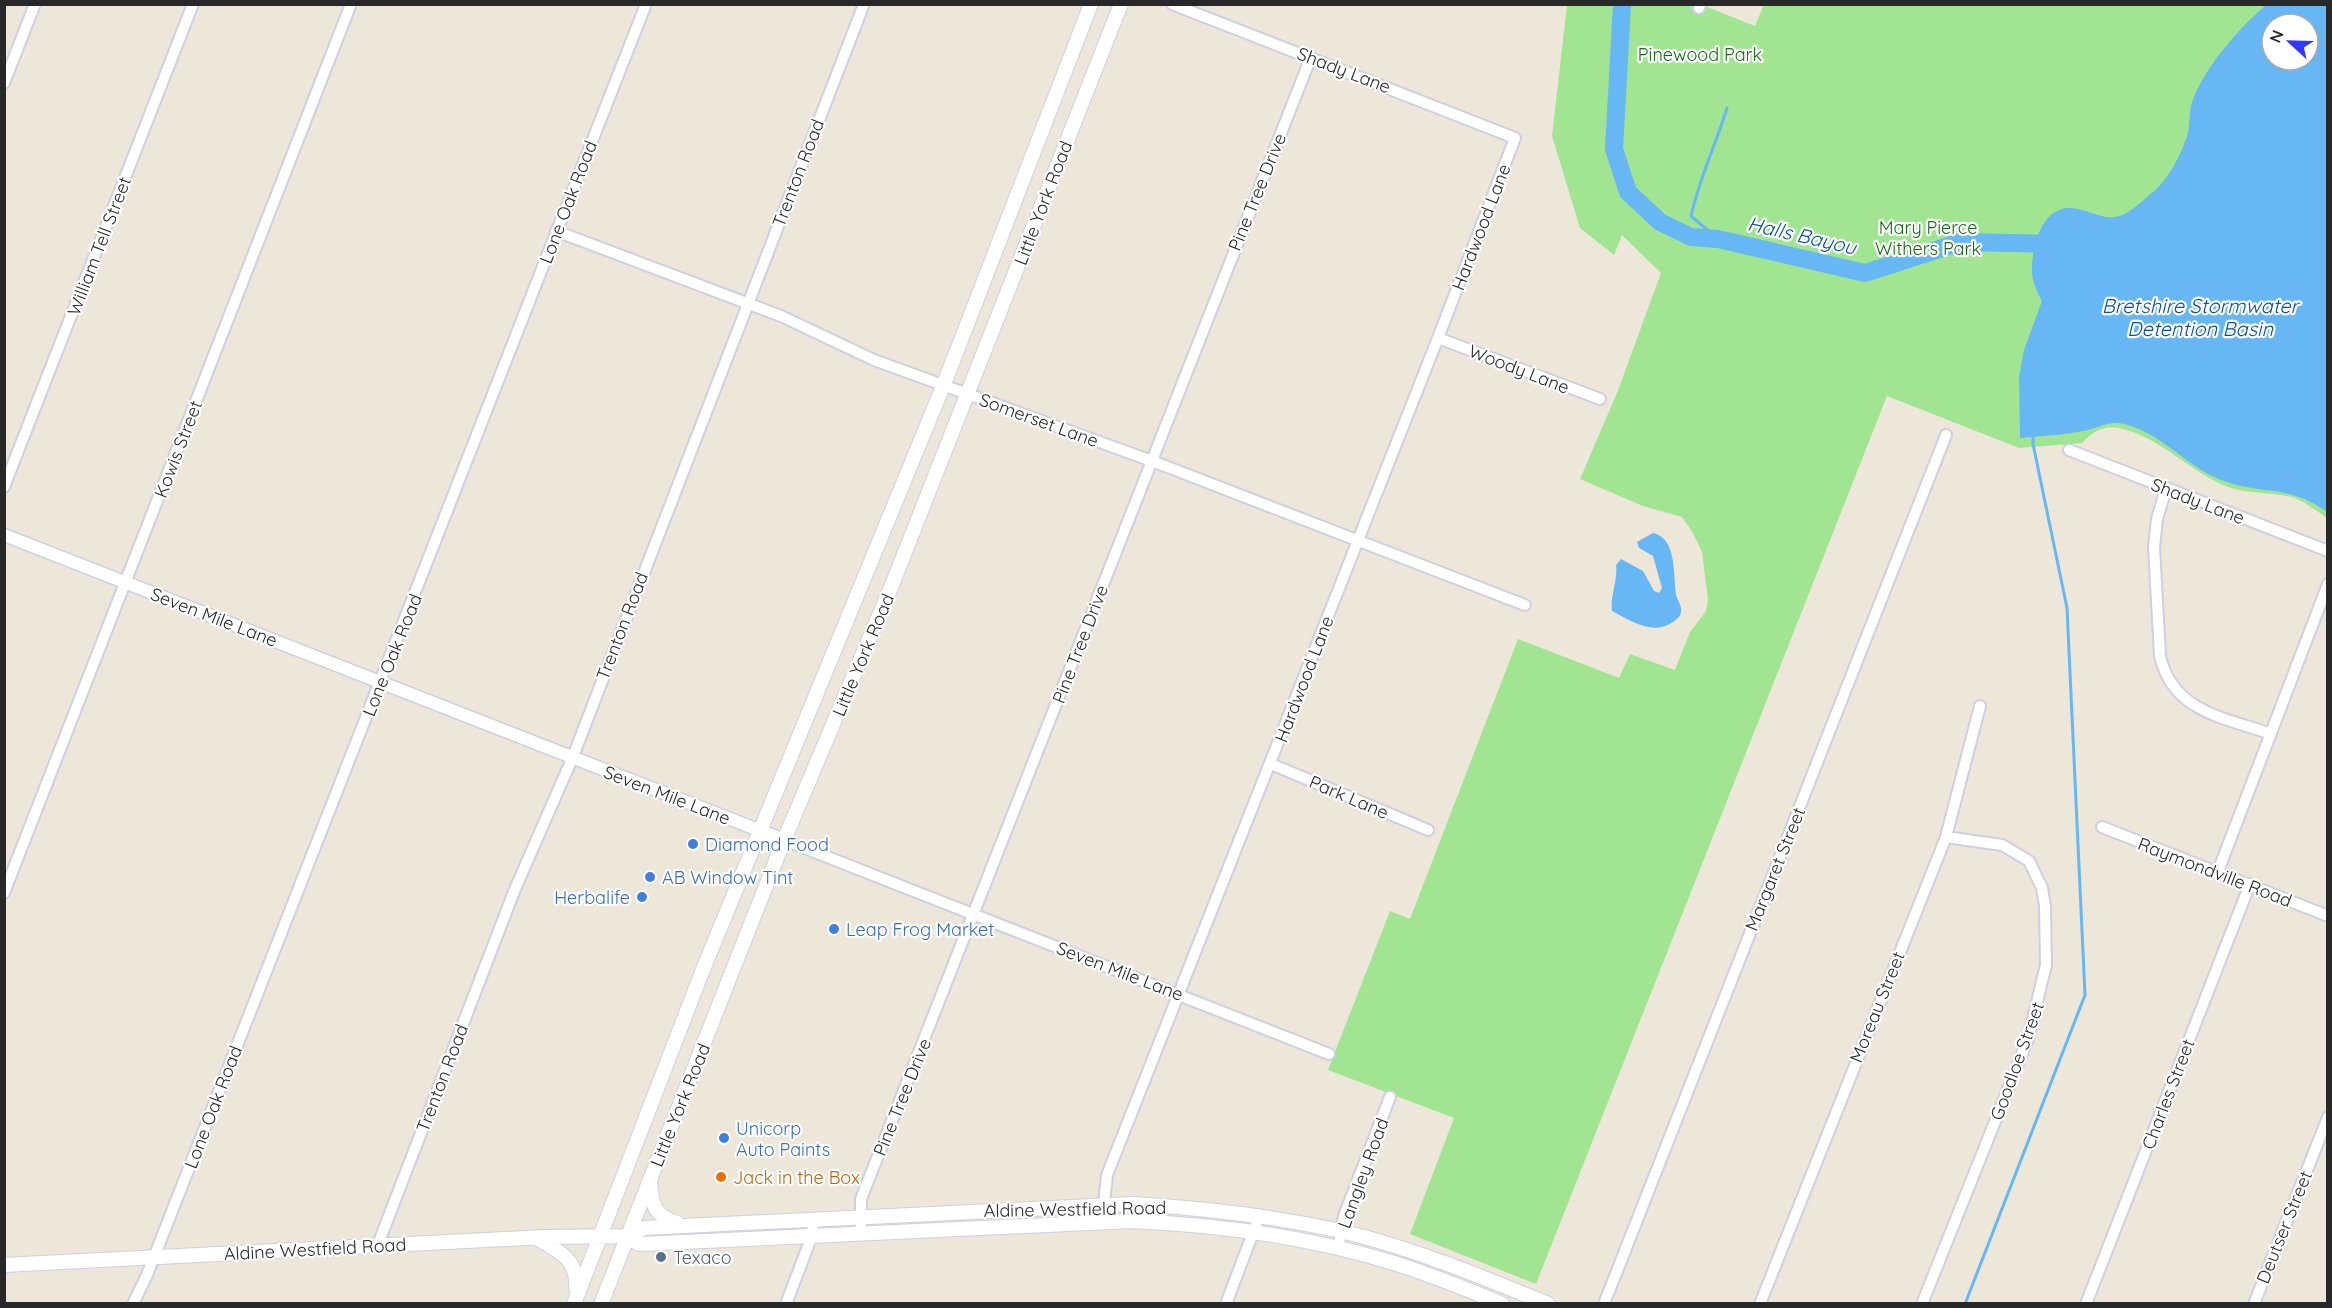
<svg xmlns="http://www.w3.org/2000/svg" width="2332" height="1308" viewBox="0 0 2332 1308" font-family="Quicksand,sans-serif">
  <rect width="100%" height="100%" fill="#ece7d9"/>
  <path fill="#a1e592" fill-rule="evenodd" d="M 1764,4 L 2327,5 L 2327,518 C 2317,511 2304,501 2292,497 C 2271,492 2247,494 2228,487 C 2191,473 2161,438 2123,429 C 2105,424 2094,431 2082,443 L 2019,448 L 1887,396 L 1536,1284 L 1410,1234 L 1454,1118 L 1328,1070 L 1390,911 L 1410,919 L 1518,639 L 1619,678 L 1630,654 L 1675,670 L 1690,632 L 1706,611 L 1708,600 L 1702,552 L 1692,531 L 1682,517 L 1643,506 L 1580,479 L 1617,393 L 1661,273 L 1622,235 L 1614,255 L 1580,228 L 1552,136 L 1567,5 L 1702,5 L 1755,26 ZM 2272,24 L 2308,24 L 2308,60 L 2272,60 Z"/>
  <path fill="#66b7f4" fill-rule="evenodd" d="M 2266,5 L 2327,5 L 2327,512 C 2287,483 2260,496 2219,479 C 2186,466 2160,432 2124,424 C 2109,420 2098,428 2084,431 C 2064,435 2041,436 2020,438 L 2019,377 L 2024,350 L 2042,301 C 2036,290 2031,279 2032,266 C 2033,245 2041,212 2066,208 C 2082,206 2100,220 2115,217 C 2129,215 2143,200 2153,192 C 2169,179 2182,153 2188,133 C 2190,123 2189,112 2192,102 C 2204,68 2239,28 2266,5 ZM 2272,24 L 2308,24 L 2308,60 L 2272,60 Z
    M 1653,533 C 1677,538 1673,574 1676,594 C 1677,600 1682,605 1681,612 C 1680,617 1677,619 1673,622 C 1653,636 1631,621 1612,611 C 1610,595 1618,581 1616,565 L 1621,559 L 1643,571 L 1654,591 L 1659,593 L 1662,588 L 1653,556 L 1639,548 L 1637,542 Z"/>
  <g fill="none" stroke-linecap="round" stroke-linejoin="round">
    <path stroke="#66b7f4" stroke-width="3" d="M 1718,239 L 1691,216 C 1699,179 1716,144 1727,108
      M 1965,1304 L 2085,995 L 2067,608 L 2033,444 L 2033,435"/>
    <path stroke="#66b7f4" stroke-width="18" d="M 1622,4 L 1614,149 L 1628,192 L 1660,222 L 1691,237 L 1718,239 L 1865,273 L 1961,242 L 2061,244"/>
    <g stroke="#cecfe2" stroke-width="14">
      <path id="minor" d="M 1699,8 L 1700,4
        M 4,83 L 35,4
        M 556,231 L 781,316 L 874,360 L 1152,461 L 1525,605
        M 1438,338 L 1600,399
        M 2069,450 L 2328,551
        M 4,487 L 193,4
        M 2166,489 L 2157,519 L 2154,547 L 2160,656 C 2173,712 2223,717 2271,734
        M 1271,764 L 1428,830
        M 2102,827 L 2328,916
        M 784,840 L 1329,1054
        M 2217,874 L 2328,584
        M 4,893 L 351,4
        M 1102,1222 L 1107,1175 L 1438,338 L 1515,138 L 1172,4
        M 861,1234 L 861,1199 L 1311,57
        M 377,1247 L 515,889 L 572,759 L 864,4
        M 1338,1249 L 1344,1216 L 1390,1097
        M 133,1304 L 147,1275 L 646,4
        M 786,1304 L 812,1236 L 813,1219
        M 1226,1304 L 1259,1217
        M 1604,1304 L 1946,435
        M 1760,1304 L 1946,837 L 1980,706
        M 1922,1304 L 2028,1039 L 2046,965 L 2045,906 L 2042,888 L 2029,861 L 2002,845 L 1946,837
        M 2086,1304 L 2250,884
        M 2254,1304 L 2328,1117"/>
    </g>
    <g stroke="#cecfe2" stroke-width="15">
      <path id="tertiary" d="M 4,535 L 784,840"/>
    </g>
    <g stroke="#cecfe2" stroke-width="16">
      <path id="secondary" d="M 650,1181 C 652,1205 653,1215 677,1223
        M 626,1236 L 639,1244 L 1132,1221 C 1220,1225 1310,1237 1394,1263 C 1431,1275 1467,1289 1502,1304
        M 536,1238 C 558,1250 579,1260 576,1288
        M 4,1265 L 545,1237 L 626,1236 L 644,1228 L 1133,1204 C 1202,1208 1272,1216 1341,1231 C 1412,1248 1480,1276 1548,1304
        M 574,1304 L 702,972 L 944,384 L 1091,4
        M 601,1304 L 784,840 L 892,585 L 1121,4"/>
    </g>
    <use href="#minor" stroke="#fff" stroke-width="10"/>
    <use href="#tertiary" stroke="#fff" stroke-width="12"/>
    <use href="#secondary" stroke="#fff" stroke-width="14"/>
  </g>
  <g fill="#3f7fe0" stroke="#fff" stroke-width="2">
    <circle cx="693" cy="844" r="6"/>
    <circle cx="650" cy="877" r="6"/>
    <circle cx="642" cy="897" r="6"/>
    <circle cx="834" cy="929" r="6"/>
    <circle cx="724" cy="1138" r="6"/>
  </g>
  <circle fill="#e8710a" stroke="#fff" stroke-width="2" cx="721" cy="1177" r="6"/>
  <circle fill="#5c6f8a" stroke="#fff" stroke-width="2" cx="661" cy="1257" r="6"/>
  <g text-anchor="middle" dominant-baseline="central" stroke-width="4.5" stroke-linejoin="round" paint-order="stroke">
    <g font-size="18" fill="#196816" stroke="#fff">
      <text x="1700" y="54">Pinewood Park</text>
      <text x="1928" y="227">Mary Pierce<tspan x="1928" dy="21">Withers Park</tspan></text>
    </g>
    <g font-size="18" fill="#282828" stroke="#fff">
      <text transform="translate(1344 70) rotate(21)">Shady Lane</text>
      <text transform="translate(798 173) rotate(-69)">Trenton Road</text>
      <text transform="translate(1257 192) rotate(-68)">Pine Tree Drive</text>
      <text transform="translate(568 202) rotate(-69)">Lone Oak Road</text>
      <text transform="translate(1043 203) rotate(-69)">Little York Road</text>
      <text transform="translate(1481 227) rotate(-69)">Hardwood Lane</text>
      <text transform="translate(99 246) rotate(-69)">William Tell Street</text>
      <text transform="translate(1519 369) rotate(21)">Woody Lane</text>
      <text transform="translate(1039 420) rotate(20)">Somerset Lane</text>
      <text transform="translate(178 449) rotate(-69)">Kowis Street</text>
      <text transform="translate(2198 501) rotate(21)">Shady Lane</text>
      <text transform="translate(214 617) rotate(21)">Seven Mile Lane</text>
      <text transform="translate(622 626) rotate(-69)">Trenton Road</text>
      <text transform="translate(1080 644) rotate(-69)">Pine Tree Drive</text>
      <text transform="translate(392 655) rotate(-68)">Lone Oak Road</text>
      <text transform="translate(863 655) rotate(-67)">Little York Road</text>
      <text transform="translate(1304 679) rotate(-69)">Hardwood Lane</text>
      <text transform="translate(667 795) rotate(21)">Seven Mile Lane</text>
      <text transform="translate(1349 797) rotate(23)">Park Lane</text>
      <text transform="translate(1775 869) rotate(-68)">Margaret Street</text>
      <text transform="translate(2215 872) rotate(21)">Raymondville Road</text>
      <text transform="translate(1120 971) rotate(21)">Seven Mile Lane</text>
      <text transform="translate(1877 1007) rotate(-68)">Moreau Street</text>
      <text transform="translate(2017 1061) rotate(-70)">Goodloe Street</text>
      <text transform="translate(442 1078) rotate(-69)">Trenton Road</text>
      <text transform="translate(2168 1094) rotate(-69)">Charles Street</text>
      <text transform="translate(902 1097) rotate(-68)">Pine Tree Drive</text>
      <text transform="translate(680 1105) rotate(-68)">Little York Road</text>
      <text transform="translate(213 1107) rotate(-69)">Lone Oak Road</text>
      <text transform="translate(1363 1173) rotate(-70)">Langley Road</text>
      <text transform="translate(1075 1209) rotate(-1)">Aldine Westfield Road</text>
      <text transform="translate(2284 1227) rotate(-68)">Deutser Street</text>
      <text transform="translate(315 1249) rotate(-3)">Aldine Westfield Road</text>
    </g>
    <g font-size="18" fill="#366cbe" stroke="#fff" text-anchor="start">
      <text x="705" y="844">Diamond Food</text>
      <text x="662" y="877">AB Window Tint</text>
      <text x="630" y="897" text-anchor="end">Herbalife</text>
      <text x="846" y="929">Leap Frog Market</text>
      <text x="736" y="1128">Unicorp<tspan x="736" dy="21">Auto Paints</tspan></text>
    </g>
    <g font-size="18" fill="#c56008" stroke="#fff" text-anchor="start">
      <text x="733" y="1177">Jack in the Box</text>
    </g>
    <g font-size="18" fill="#4e5e75" stroke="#fff" text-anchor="start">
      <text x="673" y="1257">Texaco</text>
    </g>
    <g font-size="20" font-style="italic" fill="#07519e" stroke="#fff">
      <text transform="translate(1802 235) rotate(13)">Halls Bayou</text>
      <text x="2200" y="305">Bretshire Stormwater<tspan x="2200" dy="23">Detention Basin</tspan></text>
    </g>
  </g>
  <rect width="2332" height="1308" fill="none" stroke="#282828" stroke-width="12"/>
  <g transform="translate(2290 42) rotate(292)"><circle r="28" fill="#ffffff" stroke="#a9a9a9" stroke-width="1.5"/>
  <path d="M0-4.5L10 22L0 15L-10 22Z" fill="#3237ff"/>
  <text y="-9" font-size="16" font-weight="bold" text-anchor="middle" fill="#282828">N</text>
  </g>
</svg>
